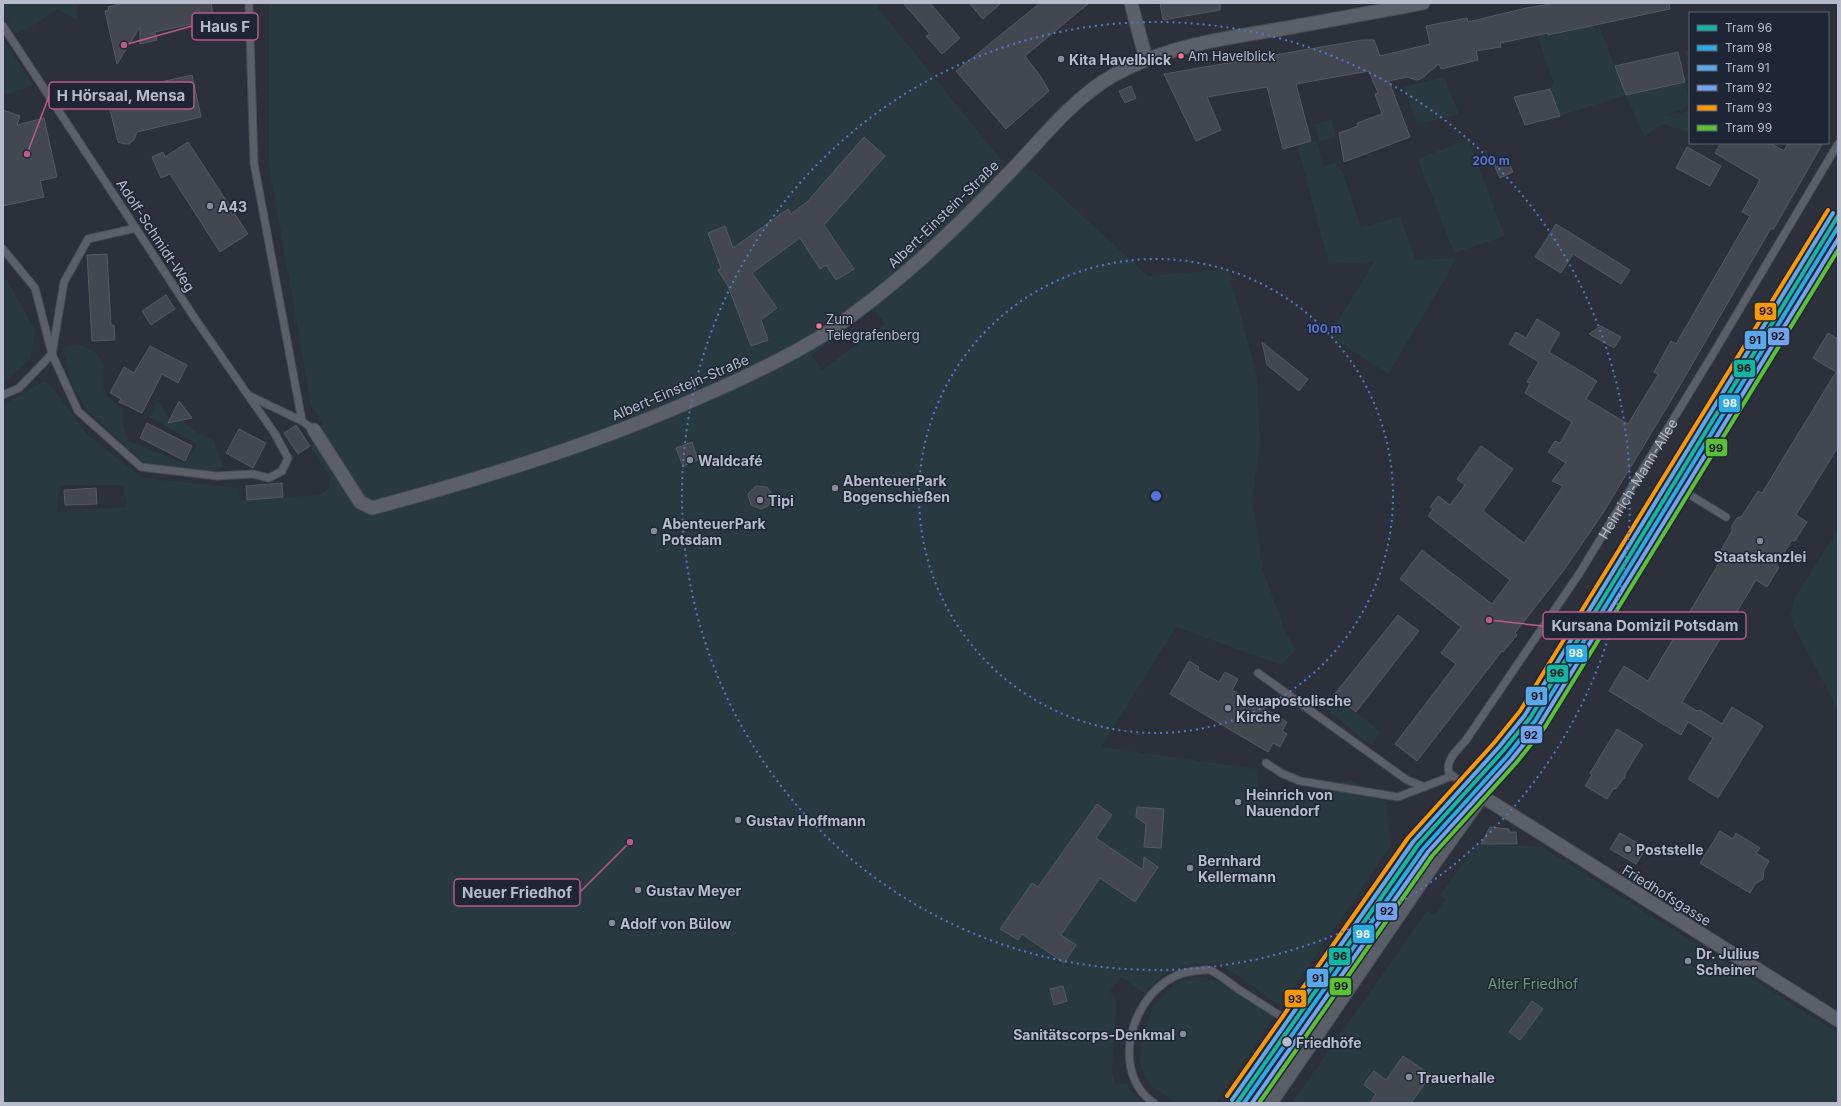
<svg xmlns="http://www.w3.org/2000/svg" width="1841" height="1106" viewBox="0 0 1841 1106" font-family="Inter,sans-serif">
  <rect width="100%" height="100%" fill="#2b303a"/>
  <path fill="#283a40" fill-rule="evenodd" d="M 3,3 L 77,3 L 78,21 L 58,9 L 29,28 L 15,34 L 3,12 Z
    M 269,3 L 878,3 L 877,7 L 1003,162 L 1035,172 L 1148,276 L 1228,269 L 1257,376 L 1260,447 L 1252,499 L 1263,570 L 1284,629 L 1296,650 L 1281,665 L 1176,627 L 1101,747 L 1257,769 L 1258,793 L 1295,797 L 1352,780 L 1386,802 L 1391,845 L 1281,1007 L 1222,964 C 1204,961 1178,966 1163,975 C 1157,979 1151,988 1146,994 L 1121,977 L 1110,992 L 1116,999 L 1112,1072 L 1115,1085 L 1128,1083 L 1131,1091 L 1143,1103 L 3,1103 L 3,406 L 9,401 L 44,381 L 53,388 L 88,435 L 142,478 L 239,488 L 240,500 L 320,495 L 330,487 L 330,477 L 310,446 L 318,441 L 312,431 L 323,424 L 311,404 L 269,165 ZM 874,309 L 885,324 L 822,370 L 812,355 ZM 61,485 L 123,485 L 127,507 L 56,512 Z
    M 1595,25 L 1596,32 L 1601,31 L 1626,95 L 1685,82 L 1689,101 L 1684,108 L 1665,116 L 1690,111 L 1689,132 L 1662,124 L 1644,137 L 1626,95 L 1560,116 L 1550,89 L 1554,83 L 1537,35 L 1548,33 L 1549,37 L 1558,35 L 1558,32 Z
    M 3,39 L 33,85 L 3,96 Z
    M 1690,49 L 1690,70 L 1685,51 Z
    M 1444,77 L 1459,114 L 1417,125 L 1404,87 Z
    M 1332,120 L 1336,138 L 1319,141 L 1315,124 Z
    M 1468,139 L 1505,236 L 1454,253 L 1418,159 Z
    M 1316,140 L 1323,166 L 1335,163 L 1343,173 L 1361,228 L 1400,216 L 1416,260 L 1456,258 L 1441,286 L 1388,374 L 1329,336 L 1374,262 L 1329,264 L 1297,145 Z
    M 6,278 L 35,330 L 31,358 L 3,384 L 3,280 Z
    M 78,345 C 108,353 103,367 104,394 L 124,410 L 122,420 L 127,440 L 185,464 L 197,445 L 149,416 L 158,401 L 169,418 L 185,423 L 198,433 L 213,440 L 224,468 L 209,471 L 144,463 L 88,411 L 73,387 L 62,348 Z
    M 1838,532 L 1838,710 L 1794,627 L 1791,615 L 1793,601 L 1833,537 Z
    M 1334,695 L 1381,732 L 1371,745 L 1324,708 Z
    M 1477,845 L 1540,846 L 1838,1033 L 1838,1103 L 1292,1103 L 1427,911 L 1435,915 L 1445,899 L 1440,895 Z
    M 1194,977 C 1225,976 1250,1001 1274,1017 L 1215,1103 L 1177,1103 L 1151,1086 L 1142,1069 L 1140,1061 L 1142,1038 L 1153,1007 L 1174,985 L 1184,979 Z"/>
  <path fill="#434750" stroke="#535861" d="M 124,3 L 211,3 L 214,19 L 155,32 L 157,40 L 140,44 L 140,27 L 117,64 L 105,11 L 109,10 L 108,7 Z
    M 903,3 L 930,3 L 960,38 L 942,54 L 926,36 L 930,34 Z
    M 969,3 L 1001,3 L 983,19 Z
    M 1040,3 L 1089,3 L 1025,56 L 1041,77 L 1049,91 L 1006,129 L 956,71 Z
    M 1160,3 L 1220,3 L 1220,10 L 1163,20 Z
    M 1556,3 L 1669,3 L 1670,9 L 1548,35 L 1548,33 L 1500,43 L 1501,47 L 1476,51 L 1478,60 L 1441,69 L 1439,64 L 1421,79 L 1416,80 L 1407,77 L 1389,81 L 1410,137 L 1344,162 L 1339,133 L 1358,126 L 1357,123 L 1382,114 L 1375,94 L 1378,93 L 1369,71 L 1296,84 L 1311,141 L 1283,149 L 1267,87 L 1207,97 L 1221,130 L 1196,141 L 1164,74 L 1362,40 L 1374,40 L 1380,56 L 1430,44 L 1426,26 L 1467,18 L 1468,22 L 1526,8 Z
    M 1678,52 L 1685,82 L 1626,95 L 1615,66 Z
    M 192,75 L 201,117 L 137,132 L 134,140 L 129,144 L 124,144 L 118,142 L 107,98 L 111,97 L 111,93 Z
    M 1131,86 L 1136,98 L 1125,103 L 1119,91 Z
    M 1550,89 L 1560,116 L 1525,125 L 1514,97 Z
    M 3,110 L 20,116 L 17,125 L 44,118 L 57,177 L 40,181 L 44,197 L 3,206 Z
    M 864,137 L 885,156 L 824,225 L 854,269 L 836,280 L 826,265 L 820,269 L 800,238 L 752,273 L 777,308 L 761,320 L 768,340 L 751,346 L 728,286 L 718,270 L 721,268 L 708,233 L 725,226 L 733,248 L 788,209 L 791,214 L 807,202 Z
    M 188,142 L 248,234 L 220,252 L 170,174 L 161,178 L 152,157 L 163,152 L 165,157 Z
    M 1721,143 L 1770,143 L 1784,151 L 1788,143 L 1823,143 L 1773,230 L 1771,228 L 1679,387 L 1603,513 L 1564,570 L 1515,633 L 1517,635 L 1503,652 L 1502,651 L 1417,761 L 1395,744 L 1456,664 L 1441,653 L 1461,627 L 1400,579 L 1422,550 L 1492,604 L 1510,580 L 1428,516 L 1433,509 L 1430,507 L 1438,496 L 1450,505 L 1465,485 L 1457,479 L 1481,446 L 1513,469 L 1483,511 L 1524,543 L 1563,486 L 1552,481 L 1566,463 L 1548,452 L 1555,441 L 1560,443 L 1572,422 L 1525,393 L 1530,383 L 1527,382 L 1539,362 L 1509,344 L 1516,332 L 1526,338 L 1537,319 L 1560,333 L 1549,352 L 1597,381 L 1586,399 L 1628,424 L 1658,375 L 1654,372 L 1671,341 L 1676,344 L 1750,216 L 1742,212 L 1760,180 L 1715,153 Z
    M 1687,147 L 1721,166 L 1710,186 L 1676,168 Z
    M 1508,161 L 1513,172 L 1500,178 L 1495,167 Z
    M 1556,224 L 1630,270 L 1621,284 L 1573,254 L 1561,273 L 1535,257 Z
    M 107,254 L 111,325 L 114,325 L 115,340 L 92,341 L 87,255 Z
    M 166,295 L 175,309 L 151,325 L 142,311 Z
    M 1601,326 L 1621,337 L 1614,348 L 1589,334 Z
    M 1828,333 L 1838,339 L 1838,447 L 1796,515 L 1807,522 L 1795,541 L 1792,540 L 1776,566 L 1779,567 L 1767,587 L 1756,580 L 1682,702 L 1697,711 L 1700,710 L 1722,724 L 1732,707 L 1763,726 L 1718,798 L 1688,779 L 1713,738 L 1688,722 L 1681,735 L 1609,691 L 1624,666 L 1648,681 L 1721,560 L 1717,557 L 1732,531 L 1732,526 L 1737,518 L 1742,516 L 1758,491 L 1762,493 L 1836,372 L 1813,358 Z
    M 1262,342 L 1308,379 L 1299,391 L 1267,365 Z
    M 150,346 L 187,365 L 178,383 L 162,374 L 142,413 L 119,402 L 121,399 L 110,393 L 124,367 L 134,373 Z
    M 179,401 L 192,418 L 168,423 Z
    M 147,423 L 192,446 L 185,461 L 140,438 Z
    M 296,425 L 310,446 L 298,454 L 284,433 Z
    M 239,429 L 266,443 L 253,468 L 226,453 Z
    M 692,442 L 698,460 L 683,466 L 676,448 Z
    M 282,483 L 283,497 L 247,500 L 246,486 Z
    M 756,486 L 767,487 L 772,495 L 769,505 L 761,509 L 751,505 L 748,494 Z
    M 96,488 L 97,504 L 65,505 L 64,490 Z
    M 1398,615 L 1419,631 L 1356,712 L 1334,695 Z
    M 1189,661 L 1199,667 L 1198,670 L 1219,682 L 1225,672 L 1238,679 L 1232,690 L 1287,722 L 1282,731 L 1287,734 L 1280,747 L 1273,743 L 1268,752 L 1170,694 Z
    M 1617,729 L 1643,745 L 1625,774 L 1625,778 L 1622,780 L 1616,789 L 1614,788 L 1607,799 L 1585,786 L 1592,775 L 1590,773 Z
    M 1097,804 L 1112,815 L 1096,838 L 1143,870 L 1144,857 L 1158,867 L 1135,902 L 1100,878 L 1061,935 L 1076,945 L 1064,963 L 1022,934 L 1018,940 L 1000,929 L 1032,883 L 1038,887 Z
    M 1137,807 L 1164,809 L 1161,848 L 1144,847 L 1146,824 L 1136,817 Z
    M 1490,827 L 1509,829 L 1509,832 L 1516,832 L 1517,844 L 1481,844 Z
    M 1720,831 L 1733,839 L 1736,833 L 1760,848 L 1756,853 L 1769,861 L 1764,870 L 1763,879 L 1755,884 L 1750,893 L 1700,863 Z
    M 1620,833 L 1646,848 L 1636,864 L 1610,849 Z
    M 1063,986 L 1067,1001 L 1054,1005 L 1050,989 Z
    M 1532,1001 L 1543,1009 L 1520,1040 L 1509,1032 Z
    M 1403,1056 L 1431,1075 L 1411,1103 L 1370,1103 L 1376,1094 L 1364,1085 L 1366,1081 L 1374,1071 L 1386,1080 Z"/>
  <g fill="none" stroke-linecap="round" stroke-linejoin="round">
    <g stroke="#474b53" stroke-width="9">
      <g id="lane">
        <path d="M 249,3 L 254,163 L 302,421"/>
        <path d="M 3,26 L 196,320 L 275,434 L 288,458 L 282,471 L 269,478 L 252,474 L 217,476 L 141,467 L 78,411 L 52,354 L 35,288 L 3,249"/>
        <path d="M 3,395 L 19,388 L 52,354 L 64,282 L 88,239 L 136,228"/>
        <path d="M 248,395 L 302,421 L 314,430"/>
        <path d="M 1677,487 L 1726,517"/>
        <path d="M 1258,673 L 1407,780 L 1425,787"/>
        <path d="M 1266,763 L 1281,773 L 1300,781 L 1398,797 L 1452,776"/>
        <path id="s1" d="M 1479,795 L 1449,773 C 1445,759 1459,749 1466,740 L 1579,574 L 1716,349 L 1838,144"/>
        <path d="M 1154,1103 C 1103,1068 1138,975 1195,971 C 1199,971 1206,969 1210,970 C 1219,974 1230,983 1238,989 C 1263,1005 1288,1021 1312,1036"/>
      </g>
    </g>
    <g stroke="#474b53" stroke-width="15">
      <path id="street" d="M 1131,3 L 1146,59
        M 314,430 L 360,502 L 372,508 C 487,477 599,443 707,394 C 748,376 787,358 825,334 C 894,288 948,236 1005,177 C 1038,144 1065,107 1104,81 C 1158,47 1220,39 1281,29 C 1329,20 1376,12 1423,3
        M 1480,795 L 1838,1020"/>
    </g>
    <g stroke="#474b53" stroke-width="21">
      <path id="secondary" d="M 1267,1103 L 1433,860 L 1544,704 L 1838,223"/>
    </g>
    <use href="#lane" stroke="#5b5f68" stroke-width="7"/>
    <use href="#street" stroke="#5b5f68" stroke-width="13"/>
    <use href="#secondary" stroke="#5a5e66" stroke-width="19"/>
    <g stroke="#1e2635" stroke-width="7">
      <path id="tram-1" d="M 1237,1103 L 1418,845 L 1503,751 L 1530,718 L 1838,216"/>
    </g>
    <g stroke="#1e2635" stroke-width="7">
      <path id="tram-2" d="M 1244,1103 L 1423,849 L 1508,755 L 1535,721 L 1838,227"/>
    </g>
    <g stroke="#1e2635" stroke-width="7">
      <path id="tram-3" d="M 1232,1100 L 1413,842 L 1499,747 L 1525,715 L 1833,213"/>
    </g>
    <g stroke="#1e2635" stroke-width="7">
      <path id="tram-4" d="M 1252,1103 L 1428,852 L 1512,759 L 1540,724 L 1838,239"/>
    </g>
    <g stroke="#1e2635" stroke-width="7">
      <path id="tram-5" d="M 1227,1096 L 1408,838 L 1494,743 L 1520,711 L 1828,210"/>
    </g>
    <g stroke="#1e2635" stroke-width="7">
      <path id="tram-6" d="M 1259,1103 L 1432,856 L 1516,763 L 1545,727 L 1838,250"/>
    </g>
    <use href="#tram-1" stroke="#13b6a3" stroke-width="4"/>
    <use href="#tram-2" stroke="#2ca9e7" stroke-width="4"/>
    <use href="#tram-3" stroke="#5aa8eb" stroke-width="4"/>
    <use href="#tram-4" stroke="#71a3ee" stroke-width="4"/>
    <use href="#tram-5" stroke="#fe9800" stroke-width="4"/>
    <use href="#tram-6" stroke="#59c133" stroke-width="4"/>
  </g>
  <g fill="none" stroke="#5374d3" stroke-width="2" stroke-dasharray="2 4">
    <circle cx="1156" cy="496" r="237"/>
    <circle cx="1156" cy="496" r="474"/>
  </g>
  <g fill="#fc738d" stroke="#1e2635" stroke-width="1.5">
    <circle cx="1181" cy="56" r="3.5"/>
    <circle cx="819" cy="326" r="3.5"/>
  </g>
  <g fill="#858b98" stroke="#1e2635" stroke-width="1.5">
    <circle cx="1061" cy="59" r="4"/>
    <circle cx="210" cy="206" r="4"/>
    <circle cx="690" cy="460" r="4"/>
    <circle cx="835" cy="488" r="4"/>
    <circle cx="760" cy="500" r="4"/>
    <circle cx="654" cy="531" r="4"/>
    <circle cx="1760" cy="541" r="4"/>
    <circle cx="1228" cy="708" r="4"/>
    <circle cx="1238" cy="802" r="4"/>
    <circle cx="738" cy="820" r="4"/>
    <circle cx="1628" cy="849" r="4"/>
    <circle cx="1190" cy="868" r="4"/>
    <circle cx="638" cy="890" r="4"/>
    <circle cx="612" cy="923" r="4"/>
    <circle cx="1688" cy="961" r="4"/>
    <circle cx="1183" cy="1034" r="4"/>
    <circle cx="1409" cy="1077" r="4"/>
  </g>
  <circle fill="#b6bccb" stroke="#1e2635" stroke-width="1.5" cx="1287" cy="1042" r="5.5"/>
  <g text-anchor="middle" dominant-baseline="central" stroke-width="3" stroke-linejoin="round" paint-order="stroke">
    <g font-size="13" fill="#b6bccb" stroke="#1e2635" text-anchor="start">
      <text x="1188" y="56">Am Havelblick</text>
      <text x="826" y="319">Zum<tspan x="826" dy="16">Telegrafenberg</tspan></text>
    </g>
    <g font-size="14" font-weight="bold" fill="#b6bccb" stroke="#1e2635" text-anchor="start">
      <text x="1069" y="59">Kita Havelblick</text>
      <text x="218" y="206">A43</text>
      <text x="698" y="460">Waldcafé</text>
      <text x="843" y="480">AbenteuerPark<tspan x="843" dy="16">Bogenschießen</tspan></text>
      <text x="768" y="500">Tipi</text>
      <text x="662" y="523">AbenteuerPark<tspan x="662" dy="16">Potsdam</tspan></text>
      <text x="1760" y="556" text-anchor="middle">Staatskanzlei</text>
      <text x="1236" y="700">Neuapostolische<tspan x="1236" dy="16">Kirche</tspan></text>
      <text x="1246" y="794">Heinrich von<tspan x="1246" dy="16">Nauendorf</tspan></text>
      <text x="746" y="820">Gustav Hoffmann</text>
      <text x="1636" y="849">Poststelle</text>
      <text x="1198" y="860">Bernhard<tspan x="1198" dy="16">Kellermann</tspan></text>
      <text x="646" y="890">Gustav Meyer</text>
      <text x="620" y="923">Adolf von Bülow</text>
      <text x="1696" y="953">Dr. Julius<tspan x="1696" dy="16">Scheiner</tspan></text>
      <text x="1175" y="1034" text-anchor="end">Sanitätscorps-Denkmal</text>
      <text x="1417" y="1077">Trauerhalle</text>
    </g>
    <g font-size="14" fill="#b6bccb" stroke="#1e2635">
      <text transform="translate(943 214) rotate(-44)">Albert-Einstein-Straße</text>
      <text transform="translate(156 235) rotate(57)">Adolf-Schmidt-Weg</text>
      <text transform="translate(680 387) rotate(-23)">Albert-Einstein-Straße</text>
      <text stroke="none"><textPath href="#s1" startOffset="389">Heinrich-Mann-Allee</textPath></text>
      <text transform="translate(1667 895) rotate(32)">Friedhofsgasse</text>
    </g>
    <g font-size="14" fill="#6d9c7c" stroke="#1e2635">
      <text x="1533" y="983">Alter Friedhof</text>
    </g>
    <g font-size="14" font-weight="bold" fill="#b6bccb" stroke="#1e2635" text-anchor="start">
      <text x="1296" y="1042">Friedhöfe</text>
    </g>
  </g>
  <circle cx="1156" cy="496" r="6" fill="#5374d3" stroke="#1e2635" stroke-width="2"/>
  <g font-size="12" text-anchor="middle" font-weight="bold" fill="#5374d3" stroke="#1e2635" stroke-width="3" stroke-linejoin="round" paint-order="stroke">
    <text x="1491" y="165">200 m</text>
    <text x="1324" y="333">100 m</text>
  </g>
  <path fill="none" stroke="#bd5a88" stroke-width="1.5" d="M124 45L192 26M27 154L49 96M1489 620L1543 626M630 842L580 892"/>
  <g fill="#bd5a88" stroke="#1e2635" stroke-width="1.5">
    <circle cx="124" cy="45" r="4"/>
    <circle cx="27" cy="154" r="4"/>
    <circle cx="1489" cy="620" r="4"/>
    <circle cx="630" cy="842" r="4"/>
  </g>
  <g fill="#1e2635" stroke="#bd5a88" stroke-width="1.5">
    <rect x="192" y="13" width="66" height="27" rx="4"/>
    <rect x="49" y="82" width="145" height="27" rx="4"/>
    <rect x="1543" y="612" width="203" height="27" rx="4"/>
    <rect x="454" y="879" width="126" height="27" rx="4"/>
  </g>
  <g font-size="15" text-anchor="middle" font-weight="bold" fill="#b6bccb">
    <text x="225" y="32">Haus F</text>
    <text x="121" y="101">H Hörsaal, Mensa</text>
    <text x="1645" y="631">Kursana Domizil Potsdam</text>
    <text x="517" y="898">Neuer Friedhof</text>
  </g>
  <g stroke="#1e2635" stroke-width="1.5">
    <rect x="1754" y="302" width="23" height="19" rx="4" fill="#fe9800"/>
    <rect x="1767" y="327" width="23" height="19" rx="4" fill="#71a3ee"/>
    <rect x="1744" y="330" width="23" height="20" rx="4" fill="#5aa8eb"/>
    <rect x="1733" y="359" width="23" height="19" rx="4" fill="#13b6a3"/>
    <rect x="1718" y="394" width="23" height="19" rx="4" fill="#2ca9e7"/>
    <rect x="1705" y="438" width="23" height="19" rx="4" fill="#59c133"/>
    <rect x="1565" y="644" width="23" height="19" rx="4" fill="#2ca9e7"/>
    <rect x="1546" y="664" width="23" height="19" rx="4" fill="#13b6a3"/>
    <rect x="1525" y="686" width="23" height="20" rx="4" fill="#5aa8eb"/>
    <rect x="1520" y="725" width="23" height="19" rx="4" fill="#71a3ee"/>
    <rect x="1375" y="902" width="23" height="19" rx="4" fill="#71a3ee"/>
    <rect x="1352" y="924" width="23" height="20" rx="4" fill="#2ca9e7"/>
    <rect x="1328" y="947" width="23" height="19" rx="4" fill="#13b6a3"/>
    <rect x="1306" y="968" width="23" height="20" rx="4" fill="#5aa8eb"/>
    <rect x="1329" y="977" width="23" height="19" rx="4" fill="#59c133"/>
    <rect x="1284" y="989" width="23" height="19" rx="4" fill="#fe9800"/>
  </g>
  <g font-size="11" text-anchor="middle" font-weight="bold" fill="#fff">
    <text x="1730" y="407">98</text>
    <text x="1576" y="657">98</text>
    <text x="1363" y="938">98</text>
  </g>
  <g font-size="11" text-anchor="middle" font-weight="bold" fill="#111">
    <text x="1766" y="315">93</text>
    <text x="1778" y="340">92</text>
    <text x="1755" y="344">91</text>
    <text x="1744" y="372">96</text>
    <text x="1716" y="452">99</text>
    <text x="1557" y="677">96</text>
    <text x="1537" y="700">91</text>
    <text x="1531" y="739">92</text>
    <text x="1387" y="915">92</text>
    <text x="1340" y="960">96</text>
    <text x="1318" y="982">91</text>
    <text x="1341" y="990">99</text>
    <text x="1295" y="1003">93</text>
  </g>
  <rect width="1841" height="1106" fill="none" stroke="#b6bccb" stroke-width="8"/>
  <rect x="1689" y="12" width="140" height="132" fill="#1e2635" stroke="#5b6271"/>
  <rect x="1697" y="25" width="20" height="6" fill="#13b6a3" stroke="#5b6271"/>
  <text x="1725" y="32" font-size="12" fill="#b6bccb">Tram 96</text>
  <rect x="1697" y="45" width="20" height="6" fill="#2ca9e7" stroke="#5b6271"/>
  <text x="1725" y="52" font-size="12" fill="#b6bccb">Tram 98</text>
  <rect x="1697" y="65" width="20" height="6" fill="#5aa8eb" stroke="#5b6271"/>
  <text x="1725" y="72" font-size="12" fill="#b6bccb">Tram 91</text>
  <rect x="1697" y="85" width="20" height="6" fill="#71a3ee" stroke="#5b6271"/>
  <text x="1725" y="92" font-size="12" fill="#b6bccb">Tram 92</text>
  <rect x="1697" y="105" width="20" height="6" fill="#fe9800" stroke="#5b6271"/>
  <text x="1725" y="112" font-size="12" fill="#b6bccb">Tram 93</text>
  <rect x="1697" y="125" width="20" height="6" fill="#59c133" stroke="#5b6271"/>
  <text x="1725" y="132" font-size="12" fill="#b6bccb">Tram 99</text>
</svg>
